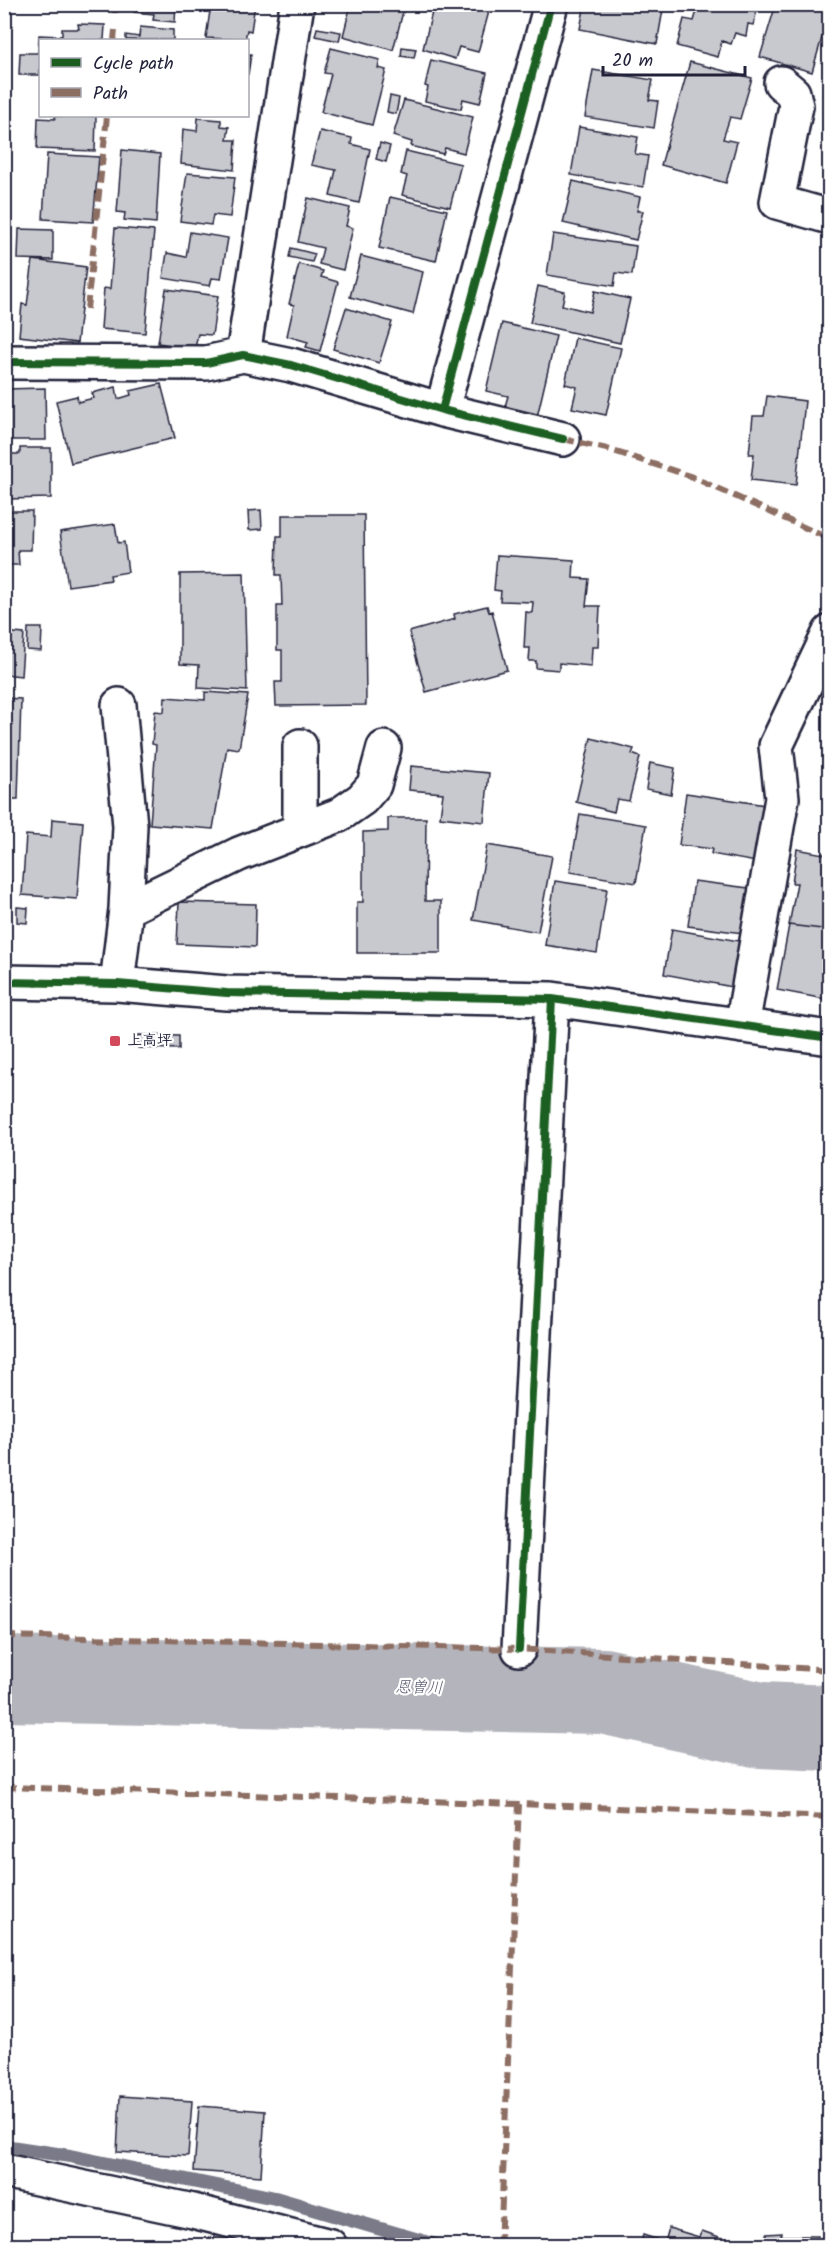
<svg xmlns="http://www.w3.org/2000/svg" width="834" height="2250" viewBox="0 0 834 2250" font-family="Kalam,'Klee One',sans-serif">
  <rect width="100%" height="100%" fill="#fff"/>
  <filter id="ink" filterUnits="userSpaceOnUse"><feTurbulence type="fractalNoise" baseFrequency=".0167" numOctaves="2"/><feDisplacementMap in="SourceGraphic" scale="12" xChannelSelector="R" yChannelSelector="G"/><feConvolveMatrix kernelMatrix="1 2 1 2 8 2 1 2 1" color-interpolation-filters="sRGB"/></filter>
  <g filter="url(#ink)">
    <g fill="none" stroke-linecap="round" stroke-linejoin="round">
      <path stroke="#7a7a88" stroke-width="14" d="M 4,2146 L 70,2156 L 275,2198 L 439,2246"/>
      <path stroke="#b4b4bc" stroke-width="86" d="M 4,1679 L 603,1691 L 761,1725 L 830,1728"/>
    </g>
    <path fill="#c8c8cf" stroke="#22223b" stroke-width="1.5" d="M 96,4 L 110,4 L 110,9 L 96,9 Z
      M 134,4 L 176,4 L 175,22 L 153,20 L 154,14 L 134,12 Z
      M 211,4 L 255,4 L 251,31 L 247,30 L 245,40 L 206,38 Z
      M 351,4 L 405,4 L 393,50 L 343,36 Z
      M 434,4 L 491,4 L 478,52 L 459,47 L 455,59 L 423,49 Z
      M 585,4 L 664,4 L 657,44 L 580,29 Z
      M 699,4 L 759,4 L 753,25 L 748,24 L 746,36 L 735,33 L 731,44 L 722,41 L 718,57 L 677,46 L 684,19 L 694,21 Z
      M 776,4 L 813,4 L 830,10 L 812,72 L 760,57 Z
      M 78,24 L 105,25 L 104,40 L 40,40 L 40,75 L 19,75 L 20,53 L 38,53 L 39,35 L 62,36 L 62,29 L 79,29 Z
      M 140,27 L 173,30 L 173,40 L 126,40 L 126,35 L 139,37 Z
      M 317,28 L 341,32 L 339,41 L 315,36 Z
      M 402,47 L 416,49 L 414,58 L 401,56 Z
      M 331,48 L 380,60 L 378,68 L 386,70 L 372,125 L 321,112 L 331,74 L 324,73 Z
      M 248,54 L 251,54 L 248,75 Z
      M 431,60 L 487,73 L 480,103 L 463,99 L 461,109 L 425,101 L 428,87 L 425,86 Z
      M 690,62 L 752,78 L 740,119 L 730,117 L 723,139 L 737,142 L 726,183 L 661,165 Z
      M 593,70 L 653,80 L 649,100 L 658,101 L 654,128 L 585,117 Z
      M 390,96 L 399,98 L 396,114 L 387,112 Z
      M 404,100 L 473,117 L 464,153 L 445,148 L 443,154 L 411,146 L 412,142 L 393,136 Z
      M 55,116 L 96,116 L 95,151 L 37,149 L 38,118 L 55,119 Z
      M 198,118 L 221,120 L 221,126 L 229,127 L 227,140 L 236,140 L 234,170 L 181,164 L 183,129 L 197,131 Z
      M 579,127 L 638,137 L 635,154 L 648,156 L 643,187 L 571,175 Z
      M 320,131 L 352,138 L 351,144 L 370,149 L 359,203 L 330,196 L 336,170 L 311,165 Z
      M 380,143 L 390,146 L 386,162 L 376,159 Z
      M 122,150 L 160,154 L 156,223 L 124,220 L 125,213 L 117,212 Z
      M 406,151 L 461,164 L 450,207 L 402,195 L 407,176 L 401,174 Z
      M 47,154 L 99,157 L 93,222 L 43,219 Z
      M 187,173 L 235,177 L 230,217 L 213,215 L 211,225 L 180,221 Z
      M 573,181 L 640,197 L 637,211 L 643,211 L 636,240 L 563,223 Z
      M 390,197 L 447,210 L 436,261 L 379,248 Z
      M 308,198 L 350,208 L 346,226 L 353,228 L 343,270 L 319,264 L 323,248 L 298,242 Z
      M 115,228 L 154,231 L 145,333 L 101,329 L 104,288 L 110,289 Z
      M 19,229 L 53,230 L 53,260 L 18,259 Z
      M 190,232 L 228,238 L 221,279 L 212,278 L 210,286 L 163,278 L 167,253 L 186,257 Z
      M 553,234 L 636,246 L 632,275 L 616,273 L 614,286 L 547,275 Z
      M 291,248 L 315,254 L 312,262 L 289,257 Z
      M 361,256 L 423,272 L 413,314 L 350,297 Z
      M 33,260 L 86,267 L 77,343 L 19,336 L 22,304 L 27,305 Z
      M 299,264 L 323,271 L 321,277 L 338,282 L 320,351 L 306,347 L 308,342 L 287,336 L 294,305 L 289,304 Z
      M 538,286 L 565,292 L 562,305 L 590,312 L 595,291 L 630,299 L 620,343 L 530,323 Z
      M 166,289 L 218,296 L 212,335 L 198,334 L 195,348 L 158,343 Z
      M 346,308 L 392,322 L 379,363 L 333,349 Z
      M 502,323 L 556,336 L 537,417 L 504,410 L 508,396 L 486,391 Z
      M 575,338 L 621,348 L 606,415 L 572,408 L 577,387 L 565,384 Z
      M 161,384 L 175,438 L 71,463 L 56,401 L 77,396 L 78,402 L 94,398 L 92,393 L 116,387 L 118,399 L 131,395 L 130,391 Z
      M 45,388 L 46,440 L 4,440 L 4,389 Z
      M 767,396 L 805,401 L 796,485 L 751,480 L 754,454 L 749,454 L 753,416 L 764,416 Z
      M 20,448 L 51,448 L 51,498 L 4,499 L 4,454 L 20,454 Z
      M 830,452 L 830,480 L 826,480 Z
      M 261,510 L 262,529 L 249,530 L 248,511 Z
      M 4,511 L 32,511 L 31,550 L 18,550 L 19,565 L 4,565 Z
      M 282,515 L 364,515 L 366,705 L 276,706 L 275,682 L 282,682 L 282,650 L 277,650 L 277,606 L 282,606 L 281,575 L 276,575 L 277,536 L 282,536 Z
      M 115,524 L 118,543 L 124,542 L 128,572 L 110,575 L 111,580 L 68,586 L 60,532 Z
      M 497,555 L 574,560 L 573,578 L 589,579 L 586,606 L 600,606 L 598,647 L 592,647 L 591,666 L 559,663 L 559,670 L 536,668 L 536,661 L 529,661 L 530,648 L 524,648 L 526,612 L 532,613 L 533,602 L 500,601 L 501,591 L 494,590 Z
      M 244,573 L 247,691 L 198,688 L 199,665 L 180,664 L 180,574 Z
      M 487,606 L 489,612 L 492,611 L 507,670 L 426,692 L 409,632 L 455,619 L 454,614 Z
      M 28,628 L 42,628 L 41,651 L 27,650 Z
      M 4,632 L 24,634 L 21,676 L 4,674 Z
      M 205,692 L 248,695 L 239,749 L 227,747 L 213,829 L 150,824 L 156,745 L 152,744 L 155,711 L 164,712 L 165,697 L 205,700 Z
      M 4,698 L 21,699 L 18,799 L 4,799 Z
      M 591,738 L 634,749 L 632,754 L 640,757 L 629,801 L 617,799 L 614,812 L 576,802 Z
      M 650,763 L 675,768 L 671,794 L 646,789 Z
      M 411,766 L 489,773 L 484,822 L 440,817 L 443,793 L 409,790 Z
      M 686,793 L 765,805 L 756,862 L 711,854 L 712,849 L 679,845 Z
      M 580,814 L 646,825 L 636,883 L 570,872 Z
      M 388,818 L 426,818 L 425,901 L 441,901 L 441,953 L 357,953 L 357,902 L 363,902 L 363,832 L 388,831 Z
      M 52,819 L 83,822 L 77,899 L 22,895 L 26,835 L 51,837 Z
      M 487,845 L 552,856 L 538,932 L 473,920 Z
      M 797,849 L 829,855 L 823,885 L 830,886 L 830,930 L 789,925 L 797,883 L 792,883 Z
      M 4,880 L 11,881 L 8,924 L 4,924 Z
      M 555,881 L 607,889 L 597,953 L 545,945 Z
      M 694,881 L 756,889 L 751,934 L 688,926 Z
      M 179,902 L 256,904 L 255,947 L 177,944 Z
      M 17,907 L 28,908 L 27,923 L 17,922 Z
      M 789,925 L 830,930 L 830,1000 L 777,990 Z
      M 672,929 L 750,943 L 743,989 L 664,974 Z
      M 138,1035 L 179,1036 L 179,1049 L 138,1048 Z
      M 120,2096 L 192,2101 L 188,2156 L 117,2152 Z
      M 199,2106 L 265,2111 L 261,2176 L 194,2171 Z
      M 669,2228 L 699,2237 L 702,2231 L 725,2239 L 723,2246 L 640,2246 L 643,2235 L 665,2242 Z
      M 782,2233 L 781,2236 L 818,2236 L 817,2246 L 758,2246 L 759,2241 L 765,2242 L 766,2234 Z"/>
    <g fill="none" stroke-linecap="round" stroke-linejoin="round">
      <g stroke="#22223b" stroke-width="38">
        <path id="minor" d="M 781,83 L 793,93 L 796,106 L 777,202 L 830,217
          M 243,355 L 297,4
          M 4,362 L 206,363 L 243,355 L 291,365 L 442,410 L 563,439
          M 442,410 L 551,4
          M 300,829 L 300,746
          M 126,909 L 239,854 L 339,815 L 362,799 L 374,785 L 384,748
          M 4,982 L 117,984 L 227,993 L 552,999 L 830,1038
          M 117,984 L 126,909 L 130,826 L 119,705
          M 742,1026 L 782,798 L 776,746 L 830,632
          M 519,1649 L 552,999
          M 4,2171 L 193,2211 L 330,2246"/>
      </g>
      <use href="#minor" stroke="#fff" stroke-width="33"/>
      <path stroke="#8d6e63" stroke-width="6" stroke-dasharray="12 6" stroke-linecap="butt" d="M 115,13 L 115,4
        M 114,40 L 115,30
        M 87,309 L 107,116
        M 563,439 L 607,449 L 690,476 L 830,539
        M 4,1636 L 519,1649 L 830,1670
        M 4,1787 L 519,1804 L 830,1817
        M 500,2246 L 519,1804"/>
      <g stroke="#fff" stroke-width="11">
        <path id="cycleway" d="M 4,362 L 206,363 L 243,355 L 291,365 L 442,410 L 563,439
          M 442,410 L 551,4
          M 4,982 L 117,984 L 227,993 L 552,999 L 830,1038
          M 519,1649 L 552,999"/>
      </g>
      <use href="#cycleway" stroke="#1b5e20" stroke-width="8"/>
    </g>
  </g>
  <rect fill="#d1495b" stroke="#fff" stroke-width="2" x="109" y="1035" width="12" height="12" rx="3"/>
  <g text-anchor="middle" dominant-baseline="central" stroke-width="4.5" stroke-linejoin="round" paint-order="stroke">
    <g font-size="15" font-weight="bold" fill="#22223b" stroke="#fff" text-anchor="start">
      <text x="127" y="1041">上高坪</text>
    </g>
    <g font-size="16" font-style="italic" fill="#5c5c6f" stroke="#fff">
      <text transform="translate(419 1688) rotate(1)">恩曽川</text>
    </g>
  </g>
  <rect width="834" height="2250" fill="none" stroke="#fff" stroke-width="24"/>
  <rect x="12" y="12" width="810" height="2226" fill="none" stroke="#22223b" stroke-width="2" filter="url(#ink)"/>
  <rect x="39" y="39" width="210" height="78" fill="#ffffff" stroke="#a7a7b1" stroke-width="1.5"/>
  <rect x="51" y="58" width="30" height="9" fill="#1b5e20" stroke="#a7a7b1" stroke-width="1.5"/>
  <text x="93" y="69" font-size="18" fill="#22223b">Cycle path</text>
  <rect x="51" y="88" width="30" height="9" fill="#8d6e63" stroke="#a7a7b1" stroke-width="1.5"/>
  <text x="93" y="99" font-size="18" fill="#22223b">Path</text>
  <path d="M603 66v9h142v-9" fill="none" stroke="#22223b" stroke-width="3"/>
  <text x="612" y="66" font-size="18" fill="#22223b" stroke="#ffffff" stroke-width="4.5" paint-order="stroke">20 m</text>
</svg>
